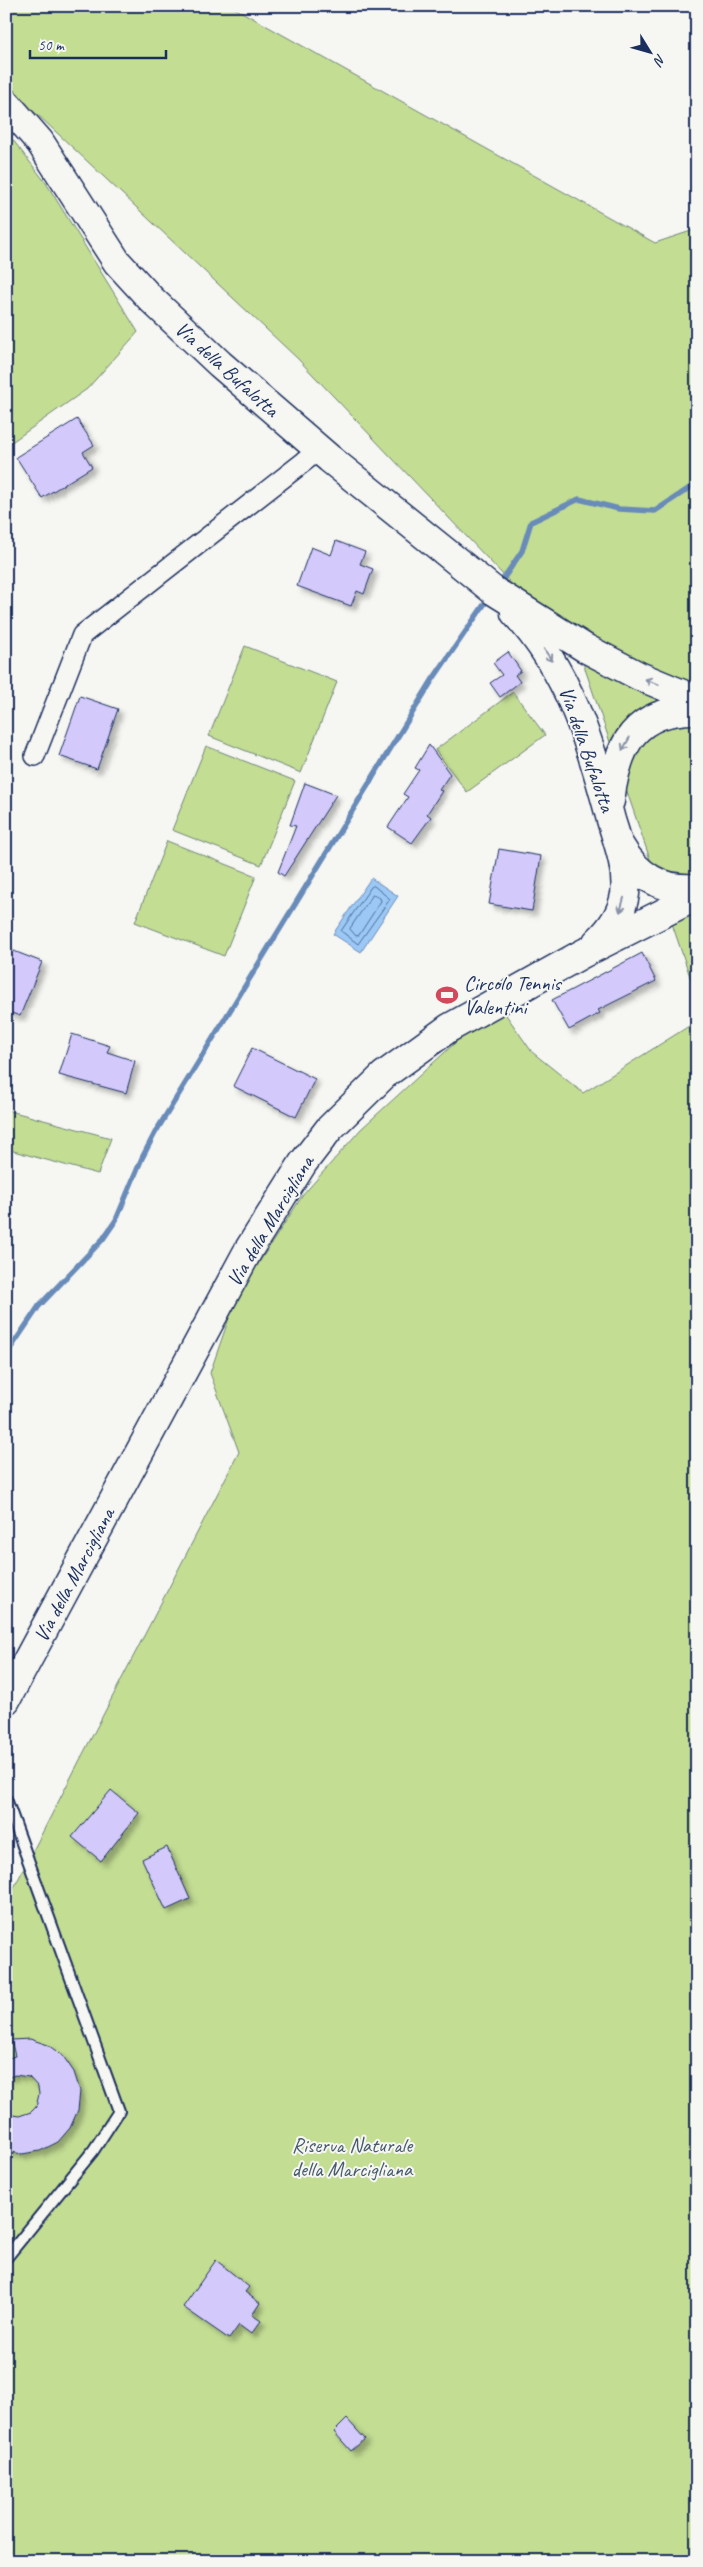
<svg xmlns="http://www.w3.org/2000/svg" width="703" height="2567" viewBox="0 0 703 2567" font-family="Caveat,sans-serif">
  <defs>
    <filter id="shadow"><feDropShadow dx="4.5" dy="4.5" stdDeviation="2.5" flood-color="#0004"/></filter>
  </defs>
  <rect width="100%" height="100%" fill="#f6f6f2"/>
  <filter id="ink" filterUnits="userSpaceOnUse"><feTurbulence type="fractalNoise" baseFrequency=".02" numOctaves="2"/><feDisplacementMap in="SourceGraphic" scale="10" xChannelSelector="R" yChannelSelector="G"/><feConvolveMatrix kernelMatrix="1 2 1 2 8 2 1 2 1" color-interpolation-filters="sRGB"/></filter>
  <g filter="url(#ink)">
    <path fill="#c3dd93" stroke="#6f8678" d="M 6,6 L 231,6 L 655,243 L 697,229 L 697,997 L 581,657 L 298,359 L 39,116 L 6,89 Z
      M 6,131 L 46,183 L 138,332 L 87,389 L 6,446 Z
      M 245,646 L 337,682 L 301,773 L 209,736 Z
      M 513,692 L 545,735 L 467,792 L 435,750 Z
      M 206,746 L 295,781 L 261,865 L 172,830 Z
      M 167,841 L 256,876 L 224,956 L 135,922 Z
      M 504,1012 L 532,1052 L 583,1093 L 697,1021 L 697,2561 L 6,2561 L 6,1903 L 239,1452 L 210,1373 L 236,1298 L 303,1195 L 361,1129 L 467,1032 Z
      M 6,1110 L 111,1138 L 98,1174 L 6,1149 Z"/>
    <path fill="#9bc8f5" stroke="#688bb9" d="M 371,878 L 398,896 L 361,952 L 333,934 Z"/>
    <g fill="none" stroke-linecap="round" stroke-linejoin="round">
      <path stroke="#4e6c9a" stroke-width="1" d="M 374,886 L 390,899 L 358,944 L 341,931 L 371,887 Z
        M 373,895 L 380,898 L 381,901 L 359,935 L 356,936 L 350,929 Z"/>
      <path stroke="#688bb9" stroke-width="5.5" d="M 499,585 L 522,551 L 531,522 L 579,499 L 619,509 L 655,511 L 697,483
        M 6,1355 L 39,1306 L 103,1239 L 116,1220 L 142,1158 L 155,1133 L 433,679 L 490,596"/>
    </g>
    <path fill="#d3c9fb" stroke="#1b2f5e" filter="url(#shadow)" d="M 77,419 L 94,445 L 83,452 L 92,467 L 42,498 L 16,457 Z
      M 336,541 L 365,552 L 360,564 L 373,569 L 364,594 L 357,591 L 351,606 L 297,586 L 311,547 L 331,555 Z
      M 508,652 L 521,671 L 515,675 L 520,682 L 500,697 L 490,683 L 502,675 L 493,663 Z
      M 80,696 L 118,709 L 97,769 L 59,756 Z
      M 429,745 L 450,774 L 439,790 L 442,791 L 427,814 L 431,817 L 412,843 L 388,827 L 408,797 L 403,794 L 419,770 L 415,768 Z
      M 305,783 L 336,795 L 284,876 L 278,872 L 296,826 L 290,825 Z
      M 499,849 L 541,856 L 532,911 L 489,904 Z
      M 6,948 L 42,962 L 20,1016 L 6,1011 Z
      M 642,953 L 656,981 L 598,1010 L 600,1013 L 569,1030 L 552,1000 Z
      M 72,1034 L 110,1046 L 107,1052 L 135,1061 L 126,1093 L 59,1075 Z
      M 252,1048 L 315,1079 L 296,1117 L 233,1086 Z
      M 111,1790 L 139,1813 L 101,1861 L 72,1837 Z
      M 167,1847 L 190,1899 L 166,1910 L 142,1859 Z
      M 30,2039 L 48,2045 L 63,2056 L 74,2072 L 80,2091 L 78,2110 L 70,2128 L 58,2142 L 40,2151 L 22,2154 L 6,2151 L 6,2114 L 19,2116 L 31,2112 L 36,2107 L 39,2094 L 38,2087 L 29,2077 L 15,2075 L 6,2078 L 6,2059 L 15,2056 L 11,2040 Z
      M 216,2260 L 249,2287 L 245,2292 L 260,2303 L 252,2315 L 261,2321 L 251,2334 L 239,2325 L 229,2339 L 183,2307 Z
      M 347,2419 L 365,2439 L 351,2451 L 334,2432 Z"/>
    <g fill="none" stroke-linecap="round" stroke-linejoin="round">
      <g stroke="#1b2f5e" stroke-width="14">
        <path id="lane" d="M 6,1799 L 119,2111 L 93,2151 L 6,2258"/>
      </g>
      <g stroke="#1b2f5e" stroke-width="22">
        <path id="street" d="M 35,756 L 82,635 L 319,450"/>
      </g>
      <g stroke="#1b2f5e" stroke-width="31">
        <path id="secondary" d="M 6,103 L 40,142 L 117,262 L 151,299 L 220,364 L 330,459 L 494,591 L 585,648 L 639,676 L 697,700
          M 515,613 C 569,671 591,744 611,820 C 618,843 628,869 625,894 C 622,914 611,929 597,942
          M 610,801 C 617,745 635,709 697,710
          M 620,846 C 637,876 662,891 697,888
          M 6,1700 L 249,1249 L 303,1163 L 329,1129 L 384,1075 L 449,1028 L 582,954 L 697,896"/>
      </g>
      <use href="#lane" stroke="#f6f6f2" stroke-width="10"/>
      <use href="#street" stroke="#f6f6f2" stroke-width="19"/>
      <use href="#secondary" stroke="#f6f6f2" stroke-width="28"/>
    </g>
    <defs><path id="oneway-shaft" d="M-6 0H5M1.5-3L5.5 0L1.5 3" fill="none" stroke-width="1.6" stroke-linecap="round" stroke-linejoin="round" transform="scale(1.25)"/></defs>
    <g stroke="#8892a8">
      <use href="#oneway-shaft" transform="translate(548 655) rotate(56)"/>
      <use href="#oneway-shaft" transform="translate(652 682) rotate(-157)"/>
      <use href="#oneway-shaft" transform="translate(626 744) rotate(119)"/>
      <use href="#oneway-shaft" transform="translate(622 905) rotate(106)"/>
    </g>
  </g>
  <defs>
    <g id="stadium-bare" transform="scale(1.725)"><path d="M0-5a6.5 5 0 1 0 0 10a6.5 5 0 1 0 0-10ZM-3.5-1.8h7v3.6h-7Z" fill="#d1495b" stroke="#f6f6f2" stroke-width="2.5" paint-order="stroke"/></g>
  </defs>
  <g fill-rule="evenodd">
    <use href="#stadium-bare" x="447" y="995"/>
  </g>
  <g text-anchor="middle" dominant-baseline="central" stroke-width="4" stroke-linejoin="round" paint-order="stroke">
    <g font-size="21" fill="#1b2f5e" stroke="#f6f6f2">
      <text transform="translate(227 369) rotate(42)">Via della Bufalotta</text>
      <text transform="translate(587 749) rotate(71)">Via della Bufalotta</text>
      <text transform="translate(270 1221) rotate(-59)">Via della Marcigliana</text>
      <text transform="translate(74 1575) rotate(-62)">Via della Marcigliana</text>
    </g>
    <g font-size="21" fill="#1b2f5e" stroke="#f6f6f2" text-anchor="start">
      <text x="464" y="983">Circolo Tennis<tspan x="464" dy="24">Valentini</tspan></text>
    </g>
    <g font-size="21" fill="#455a6b" stroke="#f6f6f2">
      <text x="352" y="2145">Riserva Naturale<tspan x="352" dy="24">della Marcigliana</tspan></text>
    </g>
  </g>
  <rect width="703" height="2567" fill="none" stroke="#f6f6f2" stroke-width="25"/>
  <rect x="12" y="12" width="678" height="2542" fill="none" stroke="#1b2f5e" stroke-width="2" filter="url(#ink)"/>
  <g transform="translate(650 52) rotate(127)" stroke="#f6f6f2" stroke-width="4" paint-order="stroke">
  <path d="M0-4L9 19L0 12L-9 19Z" fill="#1b2f5e"/>
  <text y="-8" font-size="14" font-weight="bold" text-anchor="middle" fill="#1b2f5e">N</text>
  </g>
  <path d="M30 50v8h136v-8" fill="none" stroke="#1b2f5e" stroke-width="2.5"/>
  <text x="38" y="50" font-size="15" fill="#1b2f5e" stroke="#f6f6f2" stroke-width="4" paint-order="stroke">50 m</text>
</svg>
